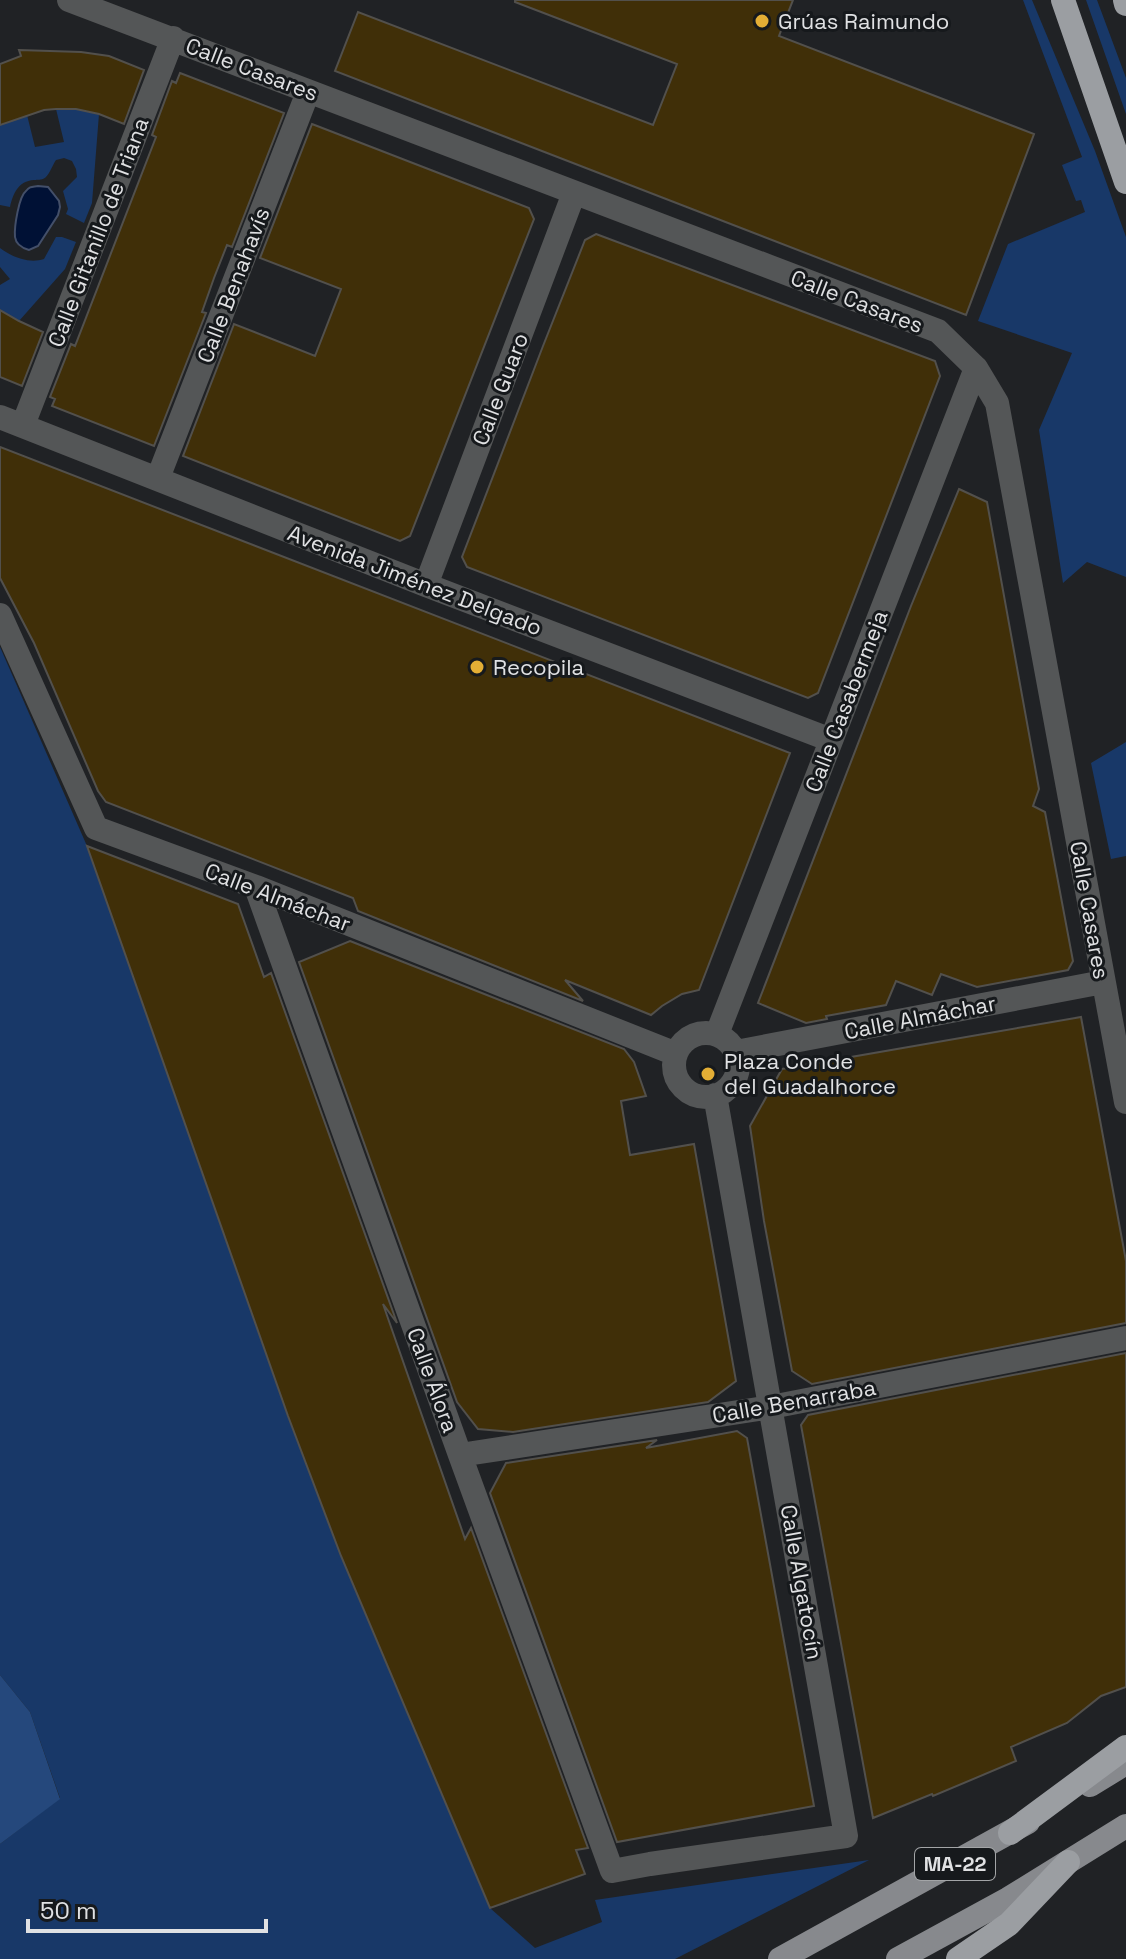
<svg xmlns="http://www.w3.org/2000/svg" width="1126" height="1959" viewBox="0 0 1126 1959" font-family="'Space Grotesk',sans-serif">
  <rect width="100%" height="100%" fill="#202225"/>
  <path fill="#183868" d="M 1023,0 L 1032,0 L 1095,151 L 1126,237 L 1126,577 L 1087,562 L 1063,583 L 1039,430 L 1072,353 L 978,321 L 1008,244 L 1085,212 L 1081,200 L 1076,201 L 1062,165 L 1082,157 Z
    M 1086,0 L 1097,0 L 1126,78 L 1126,114 Z
    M 56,109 L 76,109 L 99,114 L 92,203 L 84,223 L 66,214 L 68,209 L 63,191 L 77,177 L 76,169 L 72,161 L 64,158 L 56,160 C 52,166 50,173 46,177 C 41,181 40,179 34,180 C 18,181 13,194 10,207 L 0,205 L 0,125 L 27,115 L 35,147 L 64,142 Z
    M 56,237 L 62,237 L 76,242 L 65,269 L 19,321 L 0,310 L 0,285 L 10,279 L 0,267 L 0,248 C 12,257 29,264 44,259 Z
    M 0,647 L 87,846 L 288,1417 L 341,1556 L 490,1908 L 535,1948 L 602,1922 L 595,1900 L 869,1860 L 675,1959 L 0,1959 L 0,1844 L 60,1798 L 30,1712 L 0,1675 Z
    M 1126,742 L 1126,856 L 1111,859 L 1091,763 Z"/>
  <path fill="#25487c" d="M 0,1675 L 30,1712 L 60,1799 L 0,1844 Z"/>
  <path fill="#001135" stroke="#434f69" stroke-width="2" d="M 38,186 L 48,187 L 59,201 L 60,207 L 58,215 L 38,246 L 29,250 C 22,248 16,245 15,237 C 14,227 19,196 26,191 C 30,186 32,187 38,186 Z"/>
  <path fill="#402f08" stroke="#52504c" stroke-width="2" d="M 515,0 L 793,0 L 779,36 L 1034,134 L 966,315 L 335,71 L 358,12 L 653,125 L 677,64 L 515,2 Z
    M 19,50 L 81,52 L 109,56 L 144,70 L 124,124 L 99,114 L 76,109 L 56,109 L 44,110 L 0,125 L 0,64 L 21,56 Z
    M 180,73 L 284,113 L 232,247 L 227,245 L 214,278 L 202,312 L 206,313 L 154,446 L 52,406 L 55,399 L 50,397 L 71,344 L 75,346 L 156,137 L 152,135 L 172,81 L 176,83 Z
    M 312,124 L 529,208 L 534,219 L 410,536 L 400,541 L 183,456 L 234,324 L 315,356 L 341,289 L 260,258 Z
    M 596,234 L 935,361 L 940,376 L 818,693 L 808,698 L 467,567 L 462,557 L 543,346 L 585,240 Z
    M 0,310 L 19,321 L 43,332 L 22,386 L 0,377 Z
    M 0,447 L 790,753 L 699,990 L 682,994 L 662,1006 L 651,1015 L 565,980 L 583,1001 L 358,911 L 353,898 L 106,802 L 98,791 L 34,643 L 0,578 Z
    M 959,489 L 987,502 L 1039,789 L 1033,806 L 1045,812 L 1073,961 L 1068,970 L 977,987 L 941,974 L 932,995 L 896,981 L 886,1005 L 826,1016 L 827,1019 L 806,1023 L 758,1003 L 911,606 Z
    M 87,846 L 238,904 L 264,977 L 271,973 L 397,1323 L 383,1304 L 465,1539 L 471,1528 L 588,1848 L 576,1850 L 585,1874 L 490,1908 L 341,1556 L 288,1416 Z
    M 350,941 L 624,1049 L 634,1062 L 646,1096 L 621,1101 L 630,1155 L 694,1144 L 736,1381 L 708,1402 L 513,1432 L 478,1429 L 457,1402 L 299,962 Z
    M 1081,1017 L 1126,1261 L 1126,1323 L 812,1384 L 792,1371 L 764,1221 L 750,1126 L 782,1069 Z
    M 1126,1353 L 1126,1687 L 1101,1696 L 1067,1723 L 1011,1747 L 1016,1761 L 933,1796 L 932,1794 L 873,1818 L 801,1425 L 808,1415 Z
    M 737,1431 L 747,1438 L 814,1806 L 617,1842 L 490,1493 L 506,1463 L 657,1440 L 646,1448 Z"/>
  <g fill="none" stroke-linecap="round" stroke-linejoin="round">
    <path stroke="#545657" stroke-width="24" d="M 69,0 L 938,331 L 976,368 L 997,403 L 1126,1102
      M 0,417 L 426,585 L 831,740
      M 23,425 L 173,38
      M 158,478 L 308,92
      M 426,585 L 574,193
      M 0,615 L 96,828 L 256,887 L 676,1054
      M 256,887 L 460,1455 L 612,1871 L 650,1864 L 846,1836 L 715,1095
      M674 1065a32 32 0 1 1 64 0a32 32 0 1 1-64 0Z
      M 717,1034 L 976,368
      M 736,1052 L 1103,982
      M 460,1455 L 771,1407 L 1126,1338"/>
    <path stroke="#87898d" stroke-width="24" d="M 1090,1785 L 1126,1763
      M 780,1959 L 1028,1822
      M 898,1959 L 1008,1899 L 1126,1826"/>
    <path stroke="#9b9ea2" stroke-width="24" d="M 1063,0 L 1126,182
      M 1125,0 L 1126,4
      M 1010,1833 L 1126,1747
      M 958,1959 L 1009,1924 L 1068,1862"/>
  </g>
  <g fill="#e3ae35" stroke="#16191c" stroke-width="3">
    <circle cx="762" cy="21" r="8"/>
    <circle cx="477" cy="667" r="8"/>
    <circle cx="708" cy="1074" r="8"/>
  </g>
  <g text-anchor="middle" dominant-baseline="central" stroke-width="6" stroke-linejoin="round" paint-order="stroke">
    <rect fill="#16191c" stroke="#a3a5a7" stroke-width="2" x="915" y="1848" width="80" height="32" rx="6"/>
    <g font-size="20" font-weight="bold" fill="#e0e1e3">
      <text x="955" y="1864">MA-22</text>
    </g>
    <g font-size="22" fill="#e0e1e3" stroke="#16191c" text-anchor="start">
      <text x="778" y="21">Grúas Raimundo</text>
      <text x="493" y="667">Recopila</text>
      <text x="724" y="1061">Plaza Conde<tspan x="724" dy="25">del Guadalhorce</tspan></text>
    </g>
    <g font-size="22" fill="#e0e1e3" stroke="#16191c">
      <text transform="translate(252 69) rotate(21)">Calle Casares</text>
      <text transform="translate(98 232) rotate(-69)">Calle Gitanillo de Triana</text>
      <text transform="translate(233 285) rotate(-69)">Calle Benahavís</text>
      <text transform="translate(857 301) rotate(21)">Calle Casares</text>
      <text transform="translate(500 389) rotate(-69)">Calle Guaro</text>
      <text transform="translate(415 580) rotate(21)">Avenida Jiménez Delgado</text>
      <text transform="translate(846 701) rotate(-69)">Calle Casabermeja</text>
      <text transform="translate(278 897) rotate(21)">Calle Almáchar</text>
      <text transform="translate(1090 910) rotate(80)">Calle Casares</text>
      <text transform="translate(920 1017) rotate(-11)">Calle Almáchar</text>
      <text transform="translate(433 1380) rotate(70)">Calle Álora</text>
      <text transform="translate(794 1401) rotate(-10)">Calle Benarraba</text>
      <text transform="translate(802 1582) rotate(80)">Calle Algatocín</text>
    </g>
  </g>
  <path d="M28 1919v12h238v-12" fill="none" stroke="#e0e1e3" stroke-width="4"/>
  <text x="40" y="1919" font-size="24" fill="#e0e1e3" stroke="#16191c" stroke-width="6" paint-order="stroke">50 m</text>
</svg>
